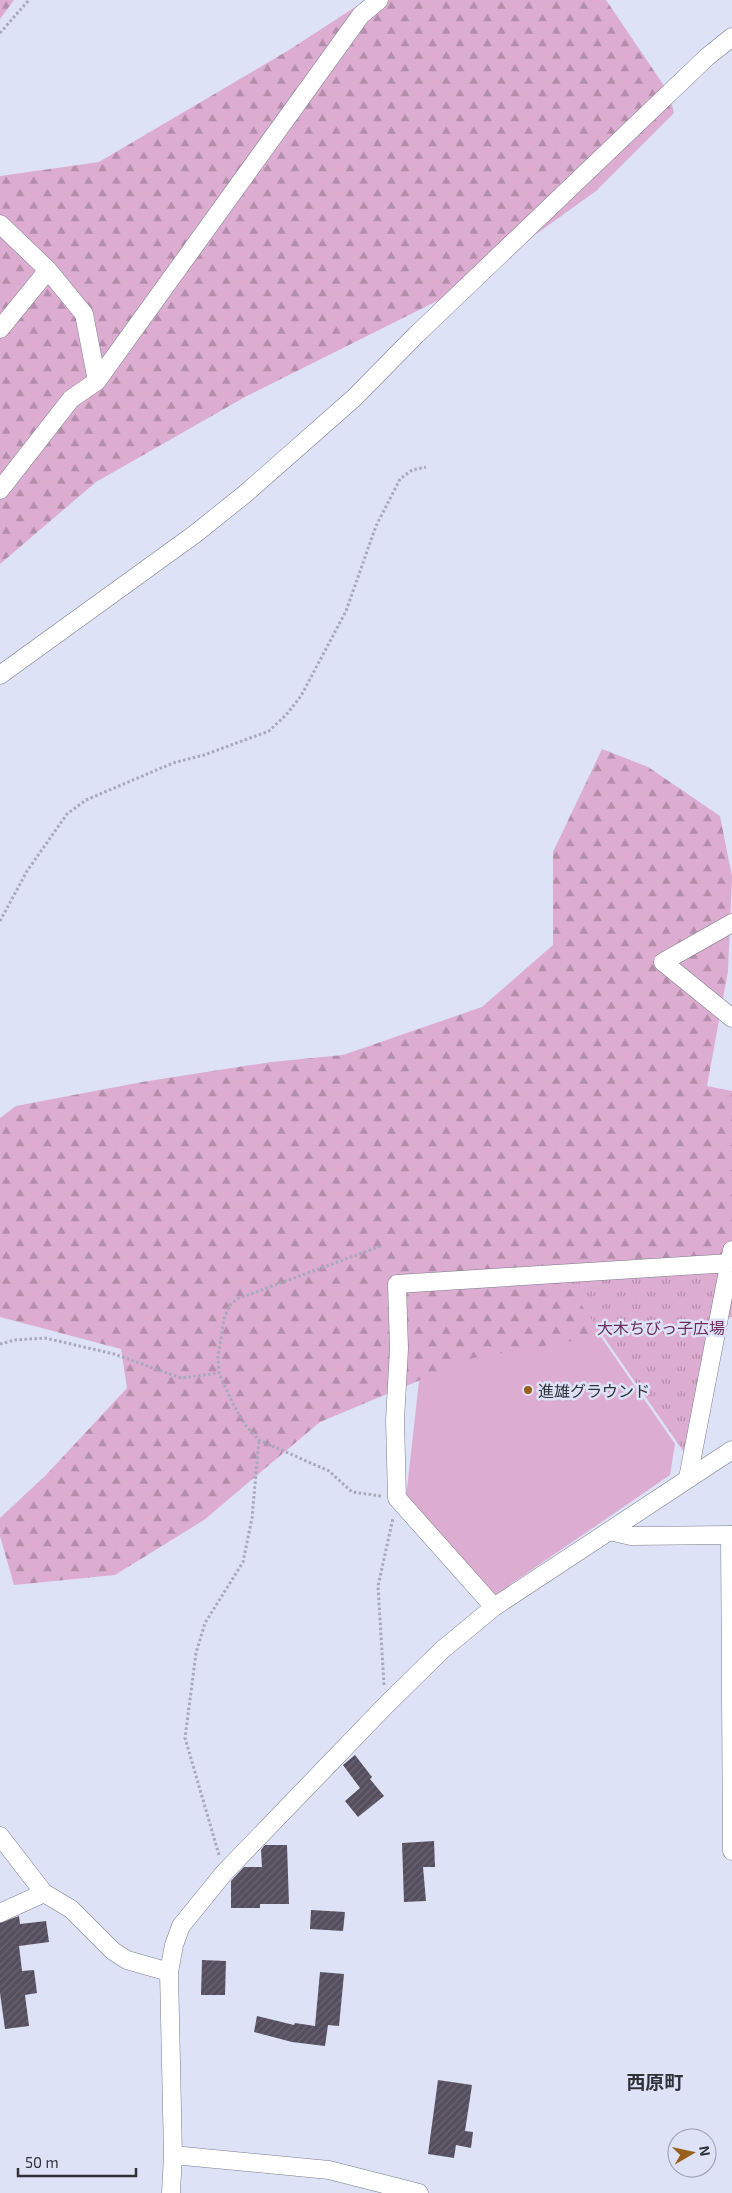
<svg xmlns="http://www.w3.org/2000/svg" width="732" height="2193" viewBox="0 0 732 2193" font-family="'Exo 2','Noto Sans JP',sans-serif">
  <defs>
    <pattern id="forest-firs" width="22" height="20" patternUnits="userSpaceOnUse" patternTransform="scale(1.25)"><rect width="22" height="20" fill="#ddacd1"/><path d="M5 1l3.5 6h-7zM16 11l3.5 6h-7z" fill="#b48dab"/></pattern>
    <pattern id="park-tufts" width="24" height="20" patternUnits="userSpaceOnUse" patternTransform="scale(1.25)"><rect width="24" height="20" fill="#ddacd1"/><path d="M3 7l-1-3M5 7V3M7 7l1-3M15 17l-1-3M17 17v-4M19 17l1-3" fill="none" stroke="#b48dab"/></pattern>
    <pattern id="building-hatch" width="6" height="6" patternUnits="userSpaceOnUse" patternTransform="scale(1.25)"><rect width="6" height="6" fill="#554e5e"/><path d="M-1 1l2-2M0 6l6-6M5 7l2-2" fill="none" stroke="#6b6572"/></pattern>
  </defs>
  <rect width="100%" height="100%" fill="#dde2f6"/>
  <path fill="#ddacd1" d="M 563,1282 L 675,1444 L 670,1475 L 495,1595 L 406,1498 L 424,1336 Z"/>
  <path fill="url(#forest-firs)" d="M 0,0 L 14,0 L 0,19 Z
    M 366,0 L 606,0 L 669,93 L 674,113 L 596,191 L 457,291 L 245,397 L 96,482 L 0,564 L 0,176 L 99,162 L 289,50 Z
    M 602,749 L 648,767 L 720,816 L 732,877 L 728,971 L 707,1086 L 732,1091 L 732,1317 L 644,1329 L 473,1358 L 320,1422 L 204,1520 L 115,1575 L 14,1585 L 0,1536 L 0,1518 L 46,1475 L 127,1388 L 121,1349 L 0,1317 L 0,1118 L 16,1106 L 142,1082 L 271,1062 L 343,1055 L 482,1007 L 553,945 L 553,852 Z"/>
  <path fill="url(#park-tufts)" d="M 725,1270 L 688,1458 L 564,1280 Z"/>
  <path fill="url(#building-hatch)" d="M 355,1755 L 372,1777 L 370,1779 L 384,1796 L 358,1817 L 345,1801 L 360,1788 L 343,1765 Z
    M 434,1841 L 435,1867 L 423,1867 L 426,1901 L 404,1902 L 402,1843 Z
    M 265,1845 L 287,1845 L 289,1904 L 260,1904 L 260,1908 L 231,1908 L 231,1881 L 244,1867 L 262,1867 L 261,1850 Z
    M 311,1910 L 345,1912 L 343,1931 L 310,1929 Z
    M 19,1916 L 20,1924 L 46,1921 L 49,1942 L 19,1946 L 22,1971 L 34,1970 L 37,1993 L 25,1995 L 29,2026 L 5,2029 L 0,1993 L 0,1923 Z
    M 202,1960 L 226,1961 L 225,1995 L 201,1995 Z
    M 320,1972 L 344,1974 L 339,2026 L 328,2025 L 325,2046 L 292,2042 L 254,2032 L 257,2016 L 294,2025 L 295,2023 L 315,2026 Z
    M 438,2080 L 472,2085 L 465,2131 L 473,2132 L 471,2148 L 456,2145 L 454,2158 L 428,2154 Z"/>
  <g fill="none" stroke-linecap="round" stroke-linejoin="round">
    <g stroke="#787c8e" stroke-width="19">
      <path id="minor" d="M 0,224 L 48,270 L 84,314 L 97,381
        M 0,329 L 48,270
        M 0,490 L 71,399 L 97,381 L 361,15 L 379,0
        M 0,675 L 195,534 L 245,494 L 354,398 L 416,335 L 707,57 L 732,37
        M 732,923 L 663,962 L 732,1018
        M 688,1478 L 732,1250
        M 609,1531 L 631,1536 L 732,1535
        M 730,1535 L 732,1851
        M 494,1607 L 397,1498 L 395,1420 L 399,1349 L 397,1284 L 730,1263
        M 0,1836 L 44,1893
        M 0,1913 L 44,1893 L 71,1909 L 113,1951 L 127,1960 L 169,1972
        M 173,2155 L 329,2170 L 419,2193
        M 171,2193 L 173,2155 L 169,1972 L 174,1945 L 181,1926 L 224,1873 L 386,1705 L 442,1650 L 494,1607 L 732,1450"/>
    </g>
    <path stroke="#a5a9b9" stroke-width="3" stroke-dasharray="2.5 2.5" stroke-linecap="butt" d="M 0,33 L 29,0
      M 0,921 L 27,871 L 67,814 L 86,800 L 173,763 L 204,755 L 269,731 L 286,715 L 301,696 L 346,611 L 376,526 L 400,479 L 412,470 L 426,467
      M 0,1344 L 15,1340 L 45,1338 L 114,1354 L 181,1378 L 219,1373
      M 381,1496 L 352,1492 L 329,1471 L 259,1440 L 246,1426 L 233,1404 L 219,1373 L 218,1357 L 224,1319 L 229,1306 L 237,1299 L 381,1246
      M 384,1685 L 378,1586 L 393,1518
      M 219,1855 L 185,1738 L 196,1653 L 205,1623 L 243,1562 L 252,1518 L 259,1440"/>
    <use href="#minor" stroke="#fff" stroke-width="18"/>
  </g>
  <circle fill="#98601b" stroke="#dde2f6" stroke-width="2" cx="528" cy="1390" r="5"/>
  <g text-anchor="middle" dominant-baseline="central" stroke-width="5" stroke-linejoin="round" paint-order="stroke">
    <g font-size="16" fill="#6a2d5e" stroke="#dde2f6">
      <text x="661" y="1327">大木ちびっ子広場</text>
    </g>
    <g font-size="16" fill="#30323a" stroke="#dde2f6" text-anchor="start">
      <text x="538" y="1390">進雄グラウンド</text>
    </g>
    <g font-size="19" font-weight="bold" fill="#30323a" stroke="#dde2f6">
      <text x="655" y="2081">西原町</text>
    </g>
  </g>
  <g transform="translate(692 2153) rotate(81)"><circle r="24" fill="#dde2f6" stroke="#989cab"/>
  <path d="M0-4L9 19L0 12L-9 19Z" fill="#98601b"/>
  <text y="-8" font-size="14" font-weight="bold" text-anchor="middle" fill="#30323a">N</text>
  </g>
  <path d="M18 2168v8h118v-8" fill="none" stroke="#30323a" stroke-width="2.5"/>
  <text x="25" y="2168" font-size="15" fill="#30323a" stroke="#dde2f6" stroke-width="4" paint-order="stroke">50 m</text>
</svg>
